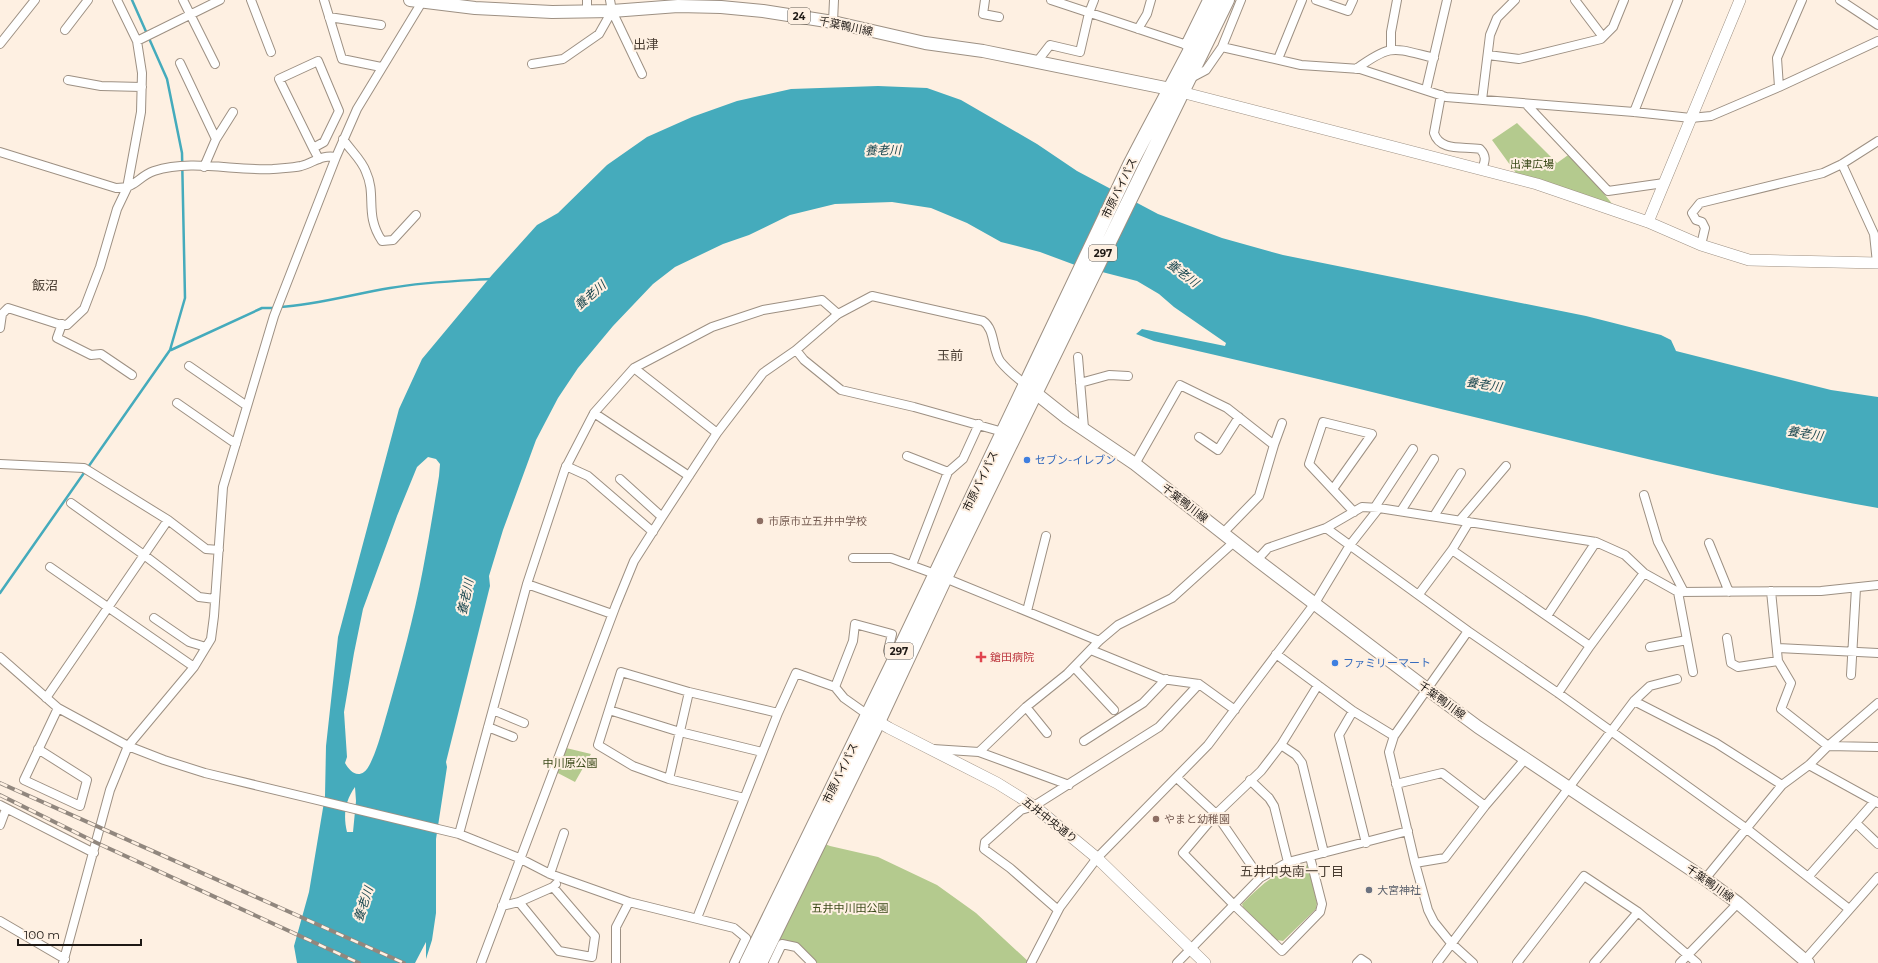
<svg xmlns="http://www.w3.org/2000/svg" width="1878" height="963" viewBox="0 0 1878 963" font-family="Montserrat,'Noto Sans JP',sans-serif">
  <rect width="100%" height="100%" fill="#fef0e2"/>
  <path fill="#b4ca8e" d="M 1517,123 L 1557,163 L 1571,153 L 1618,211 L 1521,180 L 1492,140 Z
    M 562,747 L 591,754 L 575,782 L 554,771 Z
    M 820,842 L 830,846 L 878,857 L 937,885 L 976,913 L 1030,963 L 812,963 L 796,947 L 782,944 L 773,937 Z
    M 1303,864 L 1308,866 L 1317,903 L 1316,909 L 1283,941 L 1277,940 L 1243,907 L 1242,904 C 1261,885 1276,871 1303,864 Z"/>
  <path fill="#45abbc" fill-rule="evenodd" d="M 878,86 L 927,88 L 961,100 L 1037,144 L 1077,171 L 1158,214 L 1222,238 L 1283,255 L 1586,316 L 1661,335 L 1671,340 L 1676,351 L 1831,390 L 1878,397 L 1878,508 C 1731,481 1586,444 1441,409 C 1346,385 1250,363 1154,341 L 1136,334 L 1142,329 L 1225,346 L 1226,343 L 1174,307 L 1159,294 L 1137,281 L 1075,265 L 1040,252 L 1001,242 L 967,223 L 931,208 L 892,202 L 835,204 L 790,215 L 749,235 L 723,244 L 675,267 L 653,284 L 613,326 L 578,368 L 558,398 L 536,440 L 503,530 L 489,576 L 490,586 L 446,762 L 447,767 L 436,839 L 436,913 L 432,940 L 426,959 L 426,942 L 415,963 L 297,963 L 294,946 L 309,892 L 325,796 L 326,746 L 338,637 L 399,409 L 422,359 L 492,275 L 537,225 L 558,213 L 607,165 L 647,137 L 692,117 L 737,101 L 791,89 ZM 428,457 L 436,459 L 440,464 L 439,476 C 434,507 429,538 423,569 C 414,617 401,664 388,710 C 384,723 374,765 364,772 C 356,778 349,770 345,763 L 347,757 L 344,712 L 354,653 L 363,609 L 397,516 L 417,467 ZM 355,787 L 356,801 L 353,832 L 347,832 C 343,815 345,801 355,787 Z"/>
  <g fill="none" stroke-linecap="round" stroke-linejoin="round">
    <path stroke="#45abbc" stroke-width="2.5" d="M 280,307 C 317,305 353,294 390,288 C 424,282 456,281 490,279
      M 171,350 L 262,308 L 275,308
      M 0,593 L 170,350 L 185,298 L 182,153 L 167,79 L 132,0"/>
    <g stroke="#9d9083" stroke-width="10">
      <path id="street" d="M 183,0 L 215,64
        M 251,0 L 271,52
        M 324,0 L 342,59 L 381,67
        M 587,0 L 587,11
        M 985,0 L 983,14 L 999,17
        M 1051,0 L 1196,48
        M 1316,0 L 1348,11 L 1353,0
        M 1575,0 L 1603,37
        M 1840,0 L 1878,25
        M 612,11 L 642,74
        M 329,17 L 381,25
        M 833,22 L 834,0
        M 1138,29 L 1147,14 L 1151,0
        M 65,30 L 88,0
        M 137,41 L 220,0
        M 0,44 L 35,0
        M 1185,45 L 1207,0
        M 1222,47 L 1301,65 L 1360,69 L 1446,97 L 1634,112 L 1691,118 L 1711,116 L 1779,87 L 1878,41
        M 1391,49 L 1391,32 L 1397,0
        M 1488,55 L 1519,59 L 1601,39 L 1613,27 L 1624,0
        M 1278,59 L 1302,0
        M 180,63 L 216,139
        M 1036,63 L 1050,45 L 1080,52 L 1089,13 L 1094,0
        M 532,64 L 563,59 L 599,34 L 612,11 L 610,0
        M 1356,69 C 1392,43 1393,48 1434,58
        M 1189,79 L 1206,70 L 1222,47 L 1241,0
        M 68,80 L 101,86 L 142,87
        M 1779,87 L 1777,58 L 1802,0
        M 1426,90 L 1447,0
        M 1441,95 L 1434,133 C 1440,152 1464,146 1480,149 C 1487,156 1485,161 1482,170
        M 1482,100 L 1490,35 L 1497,18 L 1515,0
        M 1526,104 L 1608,191 L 1664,183
        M 1634,112 L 1678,0
        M 343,139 C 350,150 362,160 366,172 C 377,196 364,214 382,241 L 393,240 L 416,215
        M 313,148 L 324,142 L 339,111 L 318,61 L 279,79 L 313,148 L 319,159
        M 0,152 L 116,188 C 137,188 137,177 154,171 C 192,159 234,171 273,169 C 282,168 292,168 301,166 C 313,163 322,154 336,157
        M 1842,164 L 1874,234 L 1877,263
        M 204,167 L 216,139 L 233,112
        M 1701,245 L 1705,228 L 1702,222 L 1696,220 L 1692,213 L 1700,203 L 1823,173 L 1842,164 L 1878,141
        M 62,324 L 57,338 L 91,355 L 101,354 L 132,375
        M 0,328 L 2,314 L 8,308 L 58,324 L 67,325 L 84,309 L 100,267 L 117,209 L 127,188 L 141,112 L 142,73 L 137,41 L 117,0
        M 796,350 L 804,360 L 841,390 L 914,407 L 1003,432
        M 1078,357 L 1084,428
        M 189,366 L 247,406
        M 634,368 L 717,433
        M 1080,383 L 1109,375 L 1128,376
        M 177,403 L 236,444
        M 594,413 L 689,476
        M 1199,437 L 1218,450 L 1239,417
        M 907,456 L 948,472
        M 0,464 L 84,468 L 168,520 L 206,549 L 219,550
        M 1135,464 L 1180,385 L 1227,408 L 1274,445
        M 566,466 L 588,476 L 653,532
        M 620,479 L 662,517
        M 1333,489 L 1372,434 L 1323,422 L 1309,464 L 1354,512
        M 1644,495 L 1658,542 L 1684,592
        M 71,503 L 144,555 L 199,597 L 215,599
        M 1375,507 L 1413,449
        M 1401,511 L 1434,459
        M 1434,516 L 1461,473
        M 1460,520 L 1506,466
        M 1326,528 L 1468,631 L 1558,693 L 1747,829 L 1849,909
        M 1223,533 L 1259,496 L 1274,445 L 1282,423
        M 1709,543 L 1729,592
        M 1452,550 L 1590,646
        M 853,558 L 891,558 L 935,574
        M 1257,560 L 1268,548 L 1326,528 L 1362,507 L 1379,508 L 1596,542 L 1625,555 L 1644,573 L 1678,592 L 1821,591 L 1878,585
        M 912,565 L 948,472 L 963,459 L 979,424
        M 50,567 L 194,667
        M 945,578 L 1099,641
        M 527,584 L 612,614
        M 1771,591 L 1778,661 L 1791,683 L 1781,709 L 1828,746 L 1878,747
        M 1678,592 L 1693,672
        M 1419,594 L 1452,550 L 1469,522
        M 1027,611 L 1046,536
        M 1547,616 L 1596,542
        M 154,618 L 189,642 L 206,647
        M 1468,631 L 1394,736 L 1389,752 L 1415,863 L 1428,910 L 1434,922 L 1451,943 L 1473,963
        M 1727,638 L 1731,663 L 1738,667 L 1778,661
        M 1650,647 L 1687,640
        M 1777,648 L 1878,653
        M 1091,650 L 1162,679 L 1199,684 L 1235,710
        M 1276,654 L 1353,711 L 1394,736
        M 0,657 L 58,708 L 128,746 L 164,760 L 205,773 L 459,834 L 519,858 L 550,874 L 629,902 L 734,928 L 746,938 L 734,963
        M 1074,667 L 1114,710
        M 1851,675 L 1856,588
        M 835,687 L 853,641 L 855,624 L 892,634 L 888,651
        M 1558,693 L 1590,646 L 1644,573
        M 46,698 L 168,520
        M 1634,701 L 1716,743 L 1782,785
        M 1026,707 L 1047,733
        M 493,710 L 524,723
        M 609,710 L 680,732 L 762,752
        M 1353,711 L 1339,735 L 1366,843
        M 488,727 L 513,737
        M 1084,741 L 1143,703 L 1166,679
        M 1281,745 L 1296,755 L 1302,763 L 1324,853
        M 38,749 L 87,780 L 80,806 L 24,780 L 58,708
        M 933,749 L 979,752 L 1069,785
        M 979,752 L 1026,707 L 1067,674 L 1099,641 L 1118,625 L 1172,598 L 1234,542
        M 1809,765 L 1878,803
        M 1177,778 L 1216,814 L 1260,878
        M 669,779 L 689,692
        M 1250,780 L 1269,798 L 1274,806 L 1288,862
        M 1396,784 L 1442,773 L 1485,806
        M 744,798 L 669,779 L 633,766 L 598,745 L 621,672 L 689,692 L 778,713
        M 0,805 L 94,853
        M 1856,823 L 1878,844
        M 0,825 L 6,809
        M 459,834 L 527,584 L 565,469 L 594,413 L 634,368 L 712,327 L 763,310 L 822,300 L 838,314
        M 1310,857 L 1322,904 L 1320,912 L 1282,951 L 1233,904 L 1183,853 L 1216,814 L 1261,771 L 1281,745 L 1318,685
        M 1415,863 L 1445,858 L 1485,806 L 1526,758
        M 550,874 L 564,833
        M 1808,877 L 1875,801
        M 1705,879 L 1782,785 L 1809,765 L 1828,746 L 1878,703
        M 519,902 L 559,951 L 592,957 L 595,936 L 553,887
        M 502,906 L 519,902 L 553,887 L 556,884
        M 1058,910 L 1010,868 L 984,849 L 985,842 L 1021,810 L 1034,806 L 1159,727 L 1199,684
        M 697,918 L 778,713 L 796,673 L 835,687 L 844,698 L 868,715
        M 0,921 L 65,959
        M 1805,960 L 1878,877
        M 63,963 L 110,790 L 128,746 L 194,667 L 211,639 L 214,616 L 223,487 L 274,316 L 336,157 L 357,109 L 422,2
        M 481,963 L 616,605 L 634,561 L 662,517 L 717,433 L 763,373 L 796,350 L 838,314 L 872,296 L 983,321 C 995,329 992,349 1000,361 C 1007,370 1017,378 1026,385
        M 616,963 L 616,927 L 629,902
        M 773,963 L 782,944 L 796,947 L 812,963
        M 1031,963 L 1060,907 L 1097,858 L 1208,745 L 1315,603 L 1350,545 L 1379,508
        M 1177,963 L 1260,878 L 1288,862 L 1408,831
        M 1357,963 L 1361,959 L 1367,963
        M 1437,963 L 1634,701 L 1650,686 L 1677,679
        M 1517,963 L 1584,876 L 1638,912 L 1697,963
        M 1594,963 L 1638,912
        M 1680,963 L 1738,903"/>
    </g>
    <g stroke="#9d9083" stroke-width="12">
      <path id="secondary" d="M 1181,92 L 1537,184 L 1648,222 L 1701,245 L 1749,260 L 1878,263
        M 1648,222 L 1740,0
        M 872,718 L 889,728 L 997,783 L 1034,806 L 1097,858 L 1205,963"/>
    </g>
    <g stroke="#9d9083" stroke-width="14">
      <path id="primary" d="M 410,0 L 475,8 L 552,12 L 612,11 L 678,6 L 721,7 L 763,11 L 833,22 L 925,43 L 983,51 L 1180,91
        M 1028,387 L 1067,418 L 1135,464 L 1257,560 L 1427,689 L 1478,727 L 1705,879 L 1738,903 L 1808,963"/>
    </g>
    <g stroke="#9d9083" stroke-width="16">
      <path id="highway" d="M 747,963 L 902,645 L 1130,165 C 1158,110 1189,56 1216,0
        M 760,963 L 878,722 L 945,578 L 1227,0"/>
    </g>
    <use href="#street" stroke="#fff" stroke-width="8"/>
    <use href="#secondary" stroke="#fff" stroke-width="11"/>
    <use href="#primary" stroke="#fff" stroke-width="12"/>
    <use href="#highway" stroke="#fff" stroke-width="14"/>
    <g stroke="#91877e" stroke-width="4">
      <path id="rail" d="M 0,783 L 404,963
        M 0,795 L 97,843 L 359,963"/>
    </g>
    <use href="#rail" stroke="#fef0e2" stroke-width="2.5" stroke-dasharray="8" stroke-linecap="butt"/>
  </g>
  <g fill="#3f7fe0" stroke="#fef0e2" stroke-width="1.5">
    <circle cx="1027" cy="460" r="4"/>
    <circle cx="1335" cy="663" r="4"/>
  </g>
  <g fill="#8d6e63" stroke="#fef0e2" stroke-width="1.5">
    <circle cx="760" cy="521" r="4"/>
    <circle cx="1156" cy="819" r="4"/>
  </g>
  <path fill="#e0444e" stroke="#fef0e2" stroke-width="1.5" d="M979 651h4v4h4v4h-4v4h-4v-4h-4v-4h4z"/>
  <circle fill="#6b7280" stroke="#fef0e2" stroke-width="1.5" cx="1369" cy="890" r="4"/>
  <g text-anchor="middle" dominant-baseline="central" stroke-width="4" stroke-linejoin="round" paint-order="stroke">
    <g fill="#fef0e2" stroke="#615a52" stroke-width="1">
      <rect x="788" y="8" width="22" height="16" rx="3"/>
      <rect x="1089" y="245" width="28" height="16" rx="3"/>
      <rect x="885" y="643" width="28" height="16" rx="3"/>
    </g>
    <g font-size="10" font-weight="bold" fill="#1e1915">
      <text x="799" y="16">24</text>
      <text x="1103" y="253">297</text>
      <text x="899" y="651">297</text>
    </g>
    <g font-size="11" fill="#1e1915" stroke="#fef0e2">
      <text transform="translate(846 26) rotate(12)">千葉鴨川線</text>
      <text transform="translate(1119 188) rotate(-64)">市原バイパス</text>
      <text transform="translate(980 481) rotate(-64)">市原バイパス</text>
      <text transform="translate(1185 503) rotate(38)">千葉鴨川線</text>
      <text transform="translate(1442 700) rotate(36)">千葉鴨川線</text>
      <text transform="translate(840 773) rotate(-64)">市原バイパス</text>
      <text transform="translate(1050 820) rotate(38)">五井中央通り</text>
      <text transform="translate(1710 883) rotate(35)">千葉鴨川線</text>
    </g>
    <g font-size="11" fill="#3b4a19" stroke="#fef0e2">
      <text x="1532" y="164">出津広場</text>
      <text x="570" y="763">中川原公園</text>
      <text x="850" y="908">五井中川田公園</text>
    </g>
    <g font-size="11" fill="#366cbe" stroke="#fef0e2" text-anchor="start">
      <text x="1035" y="460">セブン-イレブン</text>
      <text x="1343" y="663">ファミリーマート</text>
    </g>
    <g font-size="11" fill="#785e54" stroke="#fef0e2" text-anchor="start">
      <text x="768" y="521">市原市立五井中学校</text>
      <text x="1164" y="819">やまと幼稚園</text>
    </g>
    <g font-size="11" fill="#be3a42" stroke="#fef0e2" text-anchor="start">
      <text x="990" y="657">鎗田病院</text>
    </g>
    <g font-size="11" fill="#5b616d" stroke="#fef0e2" text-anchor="start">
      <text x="1377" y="890">大宮神社</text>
    </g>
    <g font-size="12" font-style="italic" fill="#1e4a52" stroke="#fef0e2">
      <text transform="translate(883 150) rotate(-1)">養老川</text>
      <text transform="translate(1183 273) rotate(37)">養老川</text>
      <text transform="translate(590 295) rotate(-41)">養老川</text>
      <text transform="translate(1484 384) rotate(9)">養老川</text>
      <text transform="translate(1805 433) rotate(9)">養老川</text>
      <text transform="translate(465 597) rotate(-78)">養老川</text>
      <text transform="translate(363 904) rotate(-72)">養老川</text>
    </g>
    <g font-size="13" fill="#493d32" stroke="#fef0e2">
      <text x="646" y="44">出津</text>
      <text x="45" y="285">飯沼</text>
      <text x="950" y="355">玉前</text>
      <text x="1292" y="871">五井中央南一丁目</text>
    </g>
  </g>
  <path d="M18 939v6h123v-6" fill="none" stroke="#1e1915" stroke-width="2"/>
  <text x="24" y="939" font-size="12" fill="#1e1915" stroke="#fef0e2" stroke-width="3" paint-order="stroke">100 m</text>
</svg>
